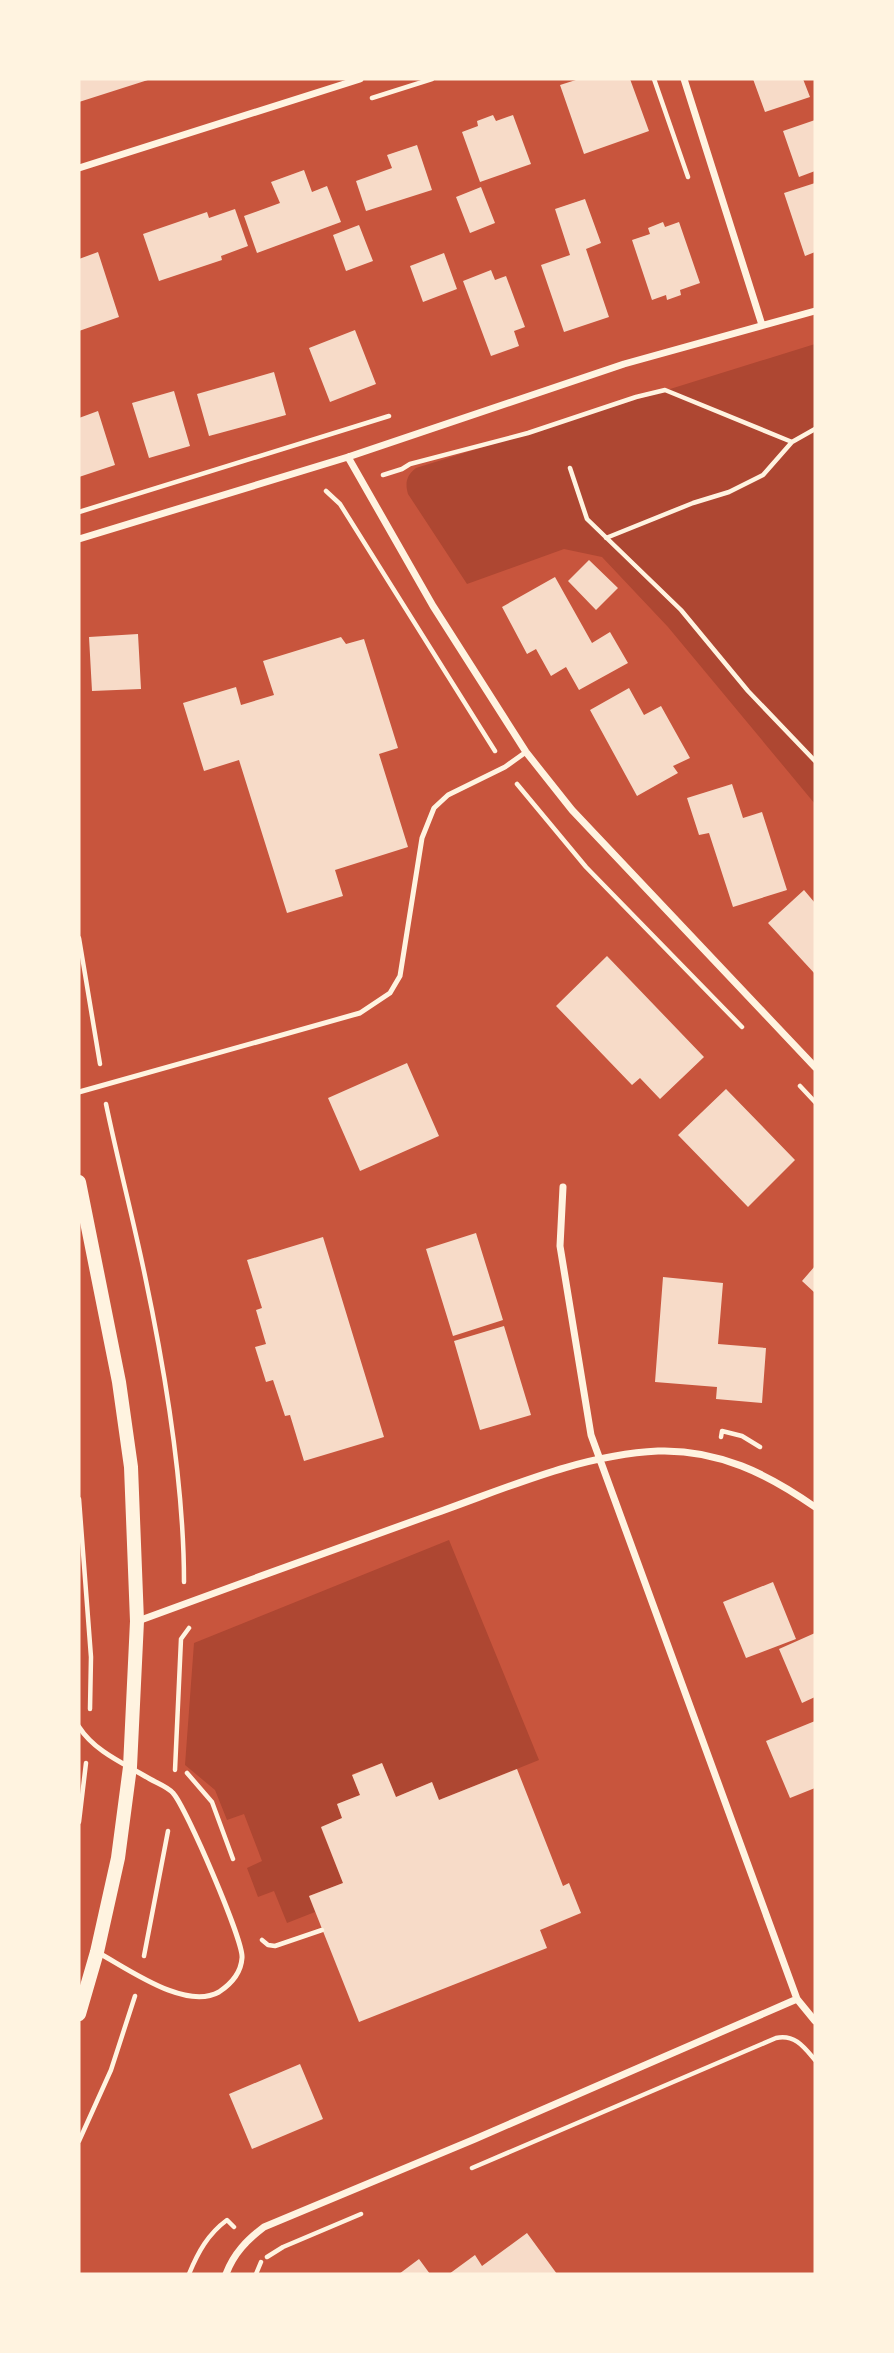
<svg xmlns="http://www.w3.org/2000/svg" width="894" height="2353" viewBox="0 0 894 2353" font-family="'Fira Sans',sans-serif">
  <rect width="100%" height="100%" fill="#c8553d"/>
  <path fill="#ae4732" d="M 815,344 L 815,804 L 668,627 L 602,557 L 564,549 L 467,584 L 408,494 C 405,483 406,476 416,468 Z
    M 449,1540 L 539,1760 L 439,1800 L 432,1782 L 396,1797 L 382,1763 L 352,1774 L 360,1795 L 337,1804 L 342,1818 L 321,1828 L 343,1883 L 309,1896 L 315,1912 L 287,1923 L 274,1891 L 258,1897 L 247,1868 L 262,1861 L 244,1814 L 227,1820 L 215,1790 L 185,1765 L 194,1643 Z"/>
  <path fill="#f7dbc8" d="M 79,79 L 151,79 L 79,102 Z
    M 579,79 L 630,79 L 649,131 L 584,154 L 560,85 Z
    M 753,79 L 803,79 L 810,97 L 765,112 Z
    M 493,115 L 496,121 L 513,115 L 531,164 L 480,182 L 462,132 L 478,126 L 477,121 Z
    M 815,120 L 815,171 L 799,177 L 783,131 Z
    M 417,145 L 432,190 L 366,211 L 356,181 L 392,168 L 387,155 Z
    M 304,170 L 312,192 L 327,186 L 341,222 L 257,253 L 244,216 L 280,203 L 271,182 Z
    M 815,183 L 815,252 L 805,256 L 784,193 Z
    M 481,187 L 495,223 L 470,233 L 456,197 Z
    M 585,199 L 601,243 L 586,249 L 609,317 L 564,332 L 541,265 L 570,255 L 555,209 Z
    M 235,209 L 248,246 L 221,256 L 222,260 L 159,281 L 143,234 L 207,212 L 209,218 Z
    M 663,222 L 665,227 L 679,222 L 700,283 L 680,290 L 681,295 L 667,300 L 666,295 L 652,300 L 632,240 L 650,234 L 648,228 Z
    M 359,225 L 373,261 L 346,271 L 333,235 Z
    M 98,252 L 119,317 L 79,331 L 79,259 Z
    M 444,253 L 457,289 L 423,302 L 410,266 Z
    M 491,270 L 495,280 L 506,276 L 525,327 L 514,331 L 519,346 L 491,356 L 463,281 Z
    M 355,330 L 376,384 L 330,402 L 309,348 Z
    M 274,372 L 286,415 L 209,436 L 197,394 Z
    M 174,391 L 190,446 L 149,458 L 132,403 Z
    M 98,411 L 115,465 L 79,477 L 79,418 Z
    M 589,560 L 618,588 L 596,610 L 568,581 Z
    M 555,577 L 592,643 L 610,632 L 628,663 L 579,690 L 566,667 L 551,676 L 536,649 L 527,654 L 502,607 Z
    M 138,634 L 141,689 L 92,691 L 89,637 Z
    M 341,637 L 346,644 L 364,639 L 398,748 L 379,754 L 408,847 L 335,870 L 343,896 L 287,913 L 239,760 L 204,771 L 183,703 L 236,687 L 241,705 L 274,695 L 263,661 Z
    M 629,688 L 644,715 L 661,706 L 690,758 L 673,766 L 678,773 L 637,796 L 590,710 Z
    M 732,784 L 743,818 L 762,812 L 787,890 L 733,907 L 709,833 L 699,835 L 687,798 Z
    M 804,890 L 815,903 L 815,974 L 768,923 Z
    M 607,956 L 704,1057 L 660,1099 L 640,1078 L 632,1085 L 556,1006 Z
    M 407,1063 L 439,1136 L 360,1171 L 328,1098 Z
    M 726,1089 L 795,1160 L 748,1207 L 678,1135 Z
    M 476,1233 L 503,1320 L 453,1336 L 426,1249 Z
    M 323,1237 L 384,1437 L 304,1461 L 290,1415 L 285,1416 L 273,1380 L 266,1382 L 255,1347 L 266,1344 L 256,1310 L 262,1308 L 247,1260 Z
    M 815,1266 L 815,1293 L 802,1281 Z
    M 663,1277 L 723,1283 L 718,1344 L 766,1348 L 762,1403 L 716,1399 L 717,1387 L 655,1382 Z
    M 504,1326 L 531,1415 L 480,1430 L 454,1341 Z
    M 773,1582 L 796,1639 L 746,1658 L 723,1602 Z
    M 815,1633 L 815,1697 L 802,1703 L 779,1649 Z
    M 815,1721 L 815,1788 L 790,1798 L 766,1741 Z
    M 382,1763 L 396,1797 L 432,1782 L 439,1800 L 517,1769 L 563,1886 L 569,1883 L 581,1913 L 540,1930 L 547,1948 L 359,2022 L 309,1896 L 343,1883 L 321,1827 L 342,1818 L 337,1804 L 360,1795 L 352,1775 Z
    M 300,2064 L 323,2119 L 252,2149 L 229,2094 Z
    M 527,2233 L 557,2274 L 449,2274 L 475,2255 L 482,2266 Z
    M 419,2259 L 430,2274 L 399,2274 Z"/>
  <g fill="none" stroke-linecap="round" stroke-linejoin="round">
    <path stroke="#fff3e0" stroke-width="4.5" d="M 654,79 L 688,177
      M 372,98 L 432,79
      M 570,468 L 587,519 L 681,610 L 748,691 L 815,761
      M 383,475 L 402,469 L 410,464 L 528,433 L 636,397 L 665,390 L 792,442
      M 326,491 L 340,504 L 495,751
      M 79,512 L 389,416
      M 606,538 L 693,503 L 729,492 L 763,475 L 792,442 L 815,429
      M 517,784 L 586,867 L 742,1027
      M 79,938 L 100,1064
      M 800,1086 L 815,1102
      M 106,1104 C 118,1162 133,1218 145,1276 C 165,1371 184,1484 184,1582
      M 721,1437 L 722,1431 L 742,1436 L 760,1447
      M 79,1499 L 91,1657 L 90,1709
      M 175,1770 L 181,1639 L 189,1628
      M 187,1773 L 212,1802 L 233,1859
      M 79,1822 L 86,1763
      M 262,1940 L 268,1945 L 275,1946 L 322,1930
      M 144,1956 L 168,1831
      M 79,2141 L 111,2070 L 135,1996
      M 472,2168 L 776,2038 C 795,2034 804,2047 815,2060
      M 267,2257 L 283,2247 L 361,2214
      M 189,2274 C 198,2252 208,2234 227,2220 L 234,2227
      M 256,2274 L 261,2262"/>
    <path stroke="#fff3e0" stroke-width="5" d="M 79,1092 L 360,1013 L 390,993 L 400,976 L 422,838 L 434,808 L 448,795 L 505,767 L 526,752
      M 79,1727 C 95,1752 125,1764 150,1779 C 157,1783 168,1787 173,1793 C 186,1807 244,1942 242,1958 C 241,1973 231,1984 219,1992 C 185,2011 127,1968 97,1952"/>
    <path stroke="#fff3e0" stroke-width="7" d="M 684,79 L 762,325
      M 79,168 L 360,79
      M 348,457 L 433,606 L 526,752 L 572,810 L 815,1067
      M 79,539 L 348,457 L 624,364 L 815,311
      M 138,1621 C 236,1585 335,1549 433,1514 C 507,1488 579,1455 658,1451 C 718,1449 768,1474 815,1507
      M 797,1999 L 815,2021
      M 226,2274 C 234,2253 247,2240 264,2227 L 475,2139 L 797,1999 L 591,1435 L 560,1246 L 563,1187"/>
    <path stroke="#fff3e0" stroke-width="14" d="M 79,1182 L 119,1382 L 131,1467 L 137,1621 L 130,1767 L 118,1858 L 97,1952 L 79,2014"/>
  </g>
  <rect width="894" height="2353" fill="none" stroke="#fff3e0" stroke-width="161"/>
</svg>
